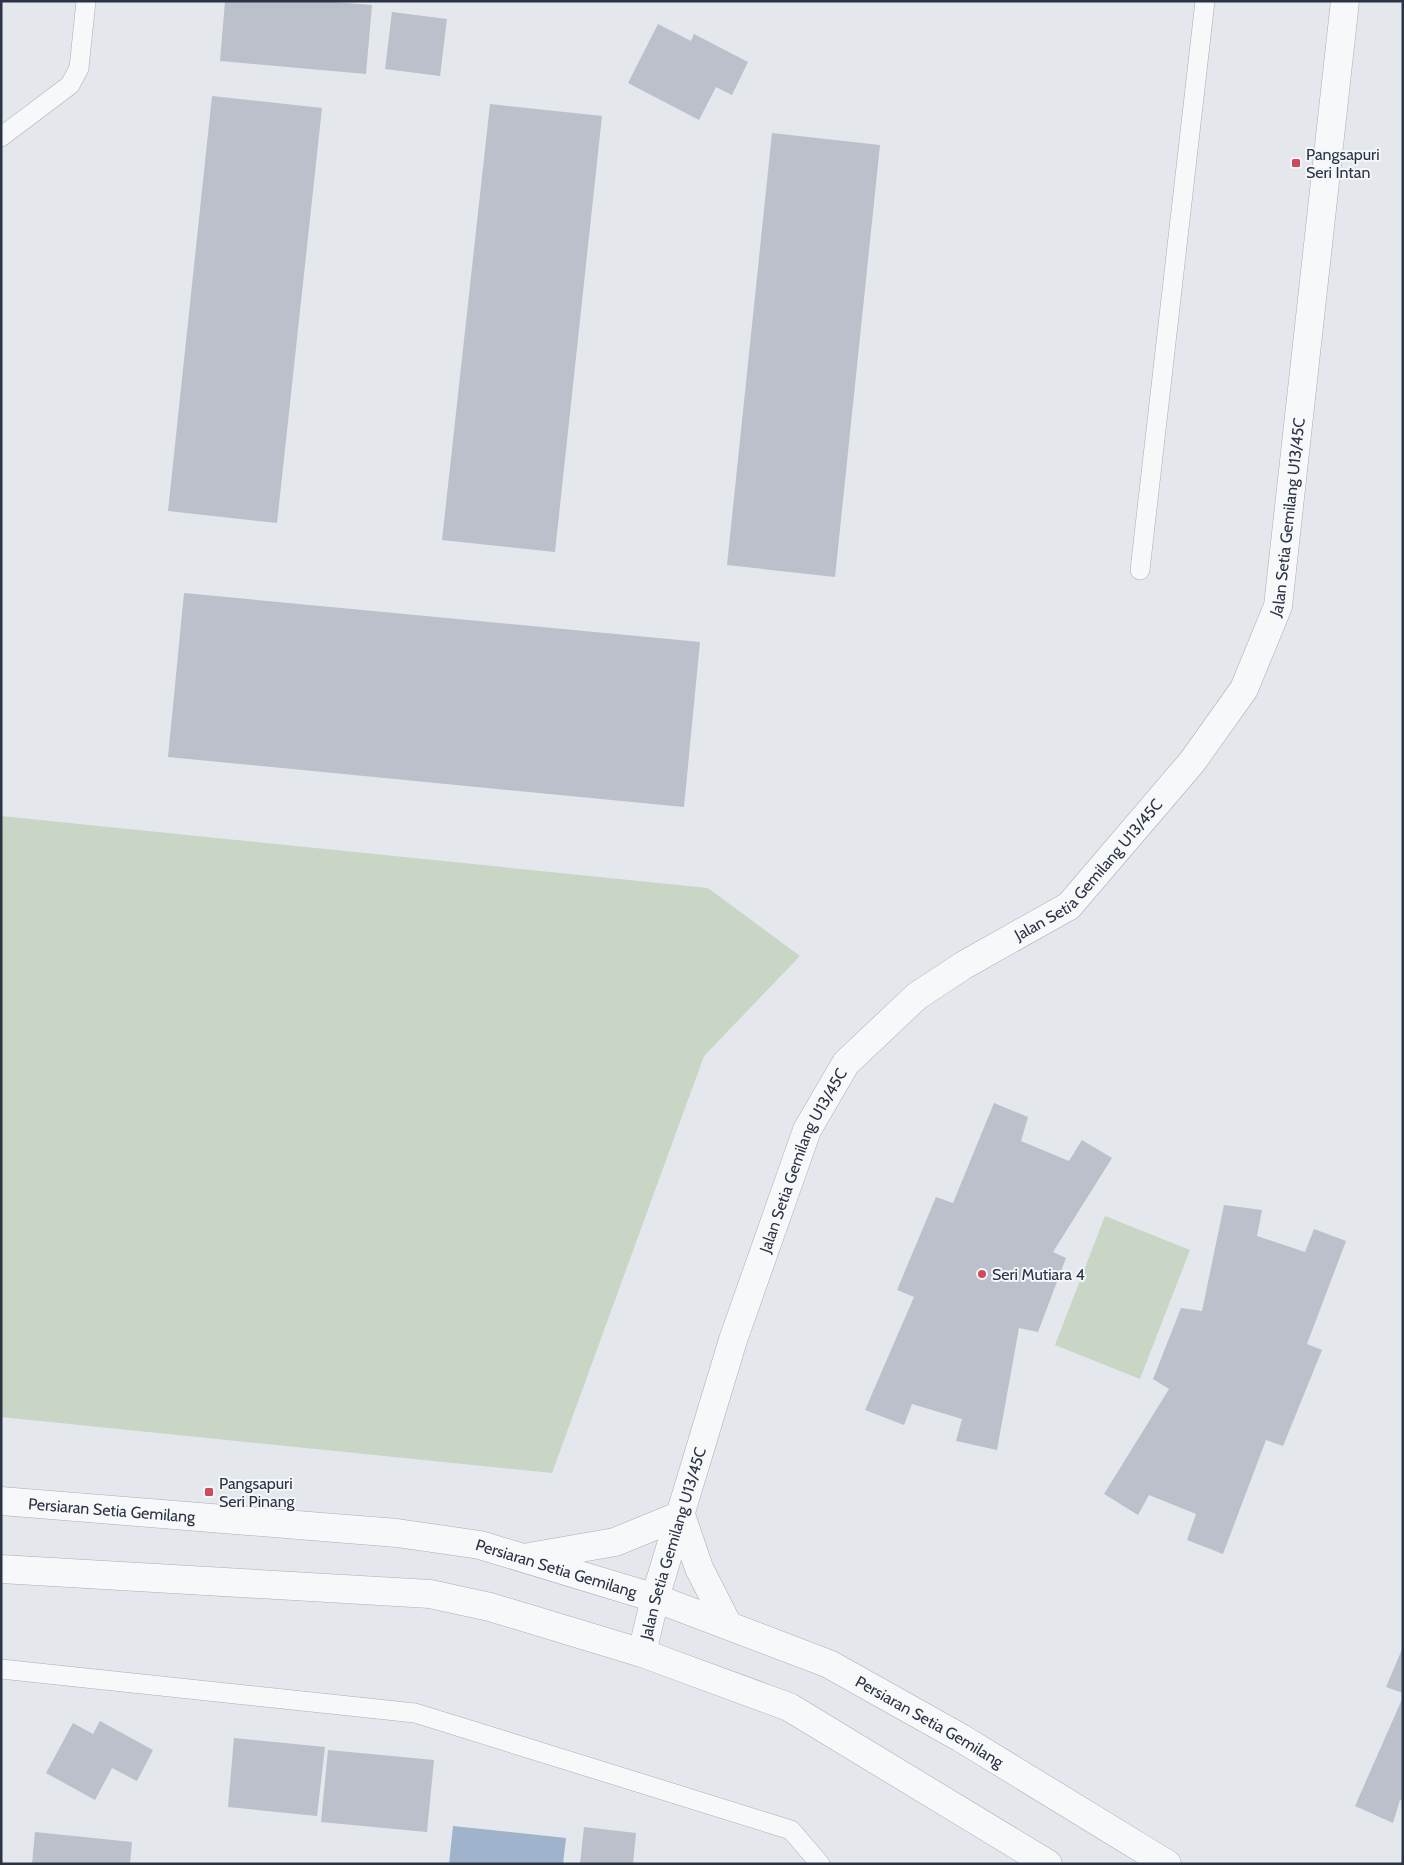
<svg xmlns="http://www.w3.org/2000/svg" width="1404" height="1865" viewBox="0 0 1404 1865" font-family="Cabin,sans-serif">
  <rect width="100%" height="100%" fill="#e4e7ec"/>
  <path fill="#c9d6c5" d="M 1,816 L 708,888 L 800,956 L 704,1056 L 552,1473 L 1,1417 Z
    M 1105,1216 L 1190,1250 L 1140,1379 L 1055,1345 Z"/>
  <path fill="#9fb4cc" d="M 453,1826 L 566,1838 L 563,1864 L 449,1864 Z"/>
  <path fill="#bbc0ca" d="M 225,1 L 323,1 L 372,5 L 366,74 L 220,61 Z
    M 392,12 L 447,19 L 440,76 L 385,69 Z
    M 658,24 L 691,41 L 694,34 L 748,62 L 732,95 L 716,87 L 699,120 L 628,83 Z
    M 212,96 L 322,108 L 277,523 L 168,511 Z
    M 490,104 L 602,116 L 555,552 L 442,540 Z
    M 772,133 L 880,145 L 835,577 L 727,565 Z
    M 184,593 L 700,642 L 684,807 L 168,757 Z
    M 994,1103 L 1028,1117 L 1021,1141 L 1069,1161 L 1082,1140 L 1112,1158 L 1053,1252 L 1066,1258 L 1038,1332 L 1019,1328 L 997,1450 L 956,1441 L 962,1419 L 912,1404 L 904,1425 L 865,1410 L 914,1297 L 897,1290 L 936,1197 L 953,1203 Z
    M 1224,1205 L 1262,1210 L 1257,1236 L 1305,1252 L 1314,1229 L 1346,1241 L 1307,1344 L 1322,1350 L 1283,1446 L 1266,1440 L 1223,1554 L 1187,1540 L 1196,1514 L 1149,1495 L 1138,1515 L 1104,1494 L 1169,1389 L 1153,1379 L 1181,1308 L 1202,1311 Z
    M 1403,1647 L 1403,1693 L 1386,1687 Z
    M 1403,1697 L 1403,1801 L 1400,1800 L 1393,1823 L 1355,1806 Z
    M 100,1721 L 153,1750 L 137,1781 L 112,1768 L 95,1800 L 46,1773 L 73,1723 L 93,1734 Z
    M 234,1738 L 325,1747 L 317,1816 L 228,1807 Z
    M 328,1750 L 434,1760 L 427,1832 L 321,1822 Z
    M 584,1827 L 636,1833 L 633,1864 L 580,1864 Z
    M 35,1832 L 132,1842 L 130,1864 L 32,1864 Z"/>
  <g fill="none" stroke-linecap="round" stroke-linejoin="round">
    <g stroke="#a9aeb7" stroke-width="20">
      <path id="service" d="M 1,137 L 70,85 L 79,68 L 86,1
        M 1140,570 L 1205,1
        M 1,1669 L 415,1713 L 791,1830 L 820,1864"/>
    </g>
    <g stroke="#a9aeb7" stroke-width="29">
      <g id="tertiary">
        <path id="s1" d="M 1,1501 L 397,1533 L 480,1545 L 655,1598 L 829,1664 L 961,1738 L 1167,1864"/>
        <path d="M 681,1515 L 699,1568 L 728,1625"/>
        <path d="M 529,1557 L 615,1542 L 681,1515"/>
        <path d="M 1,1569 L 430,1594 L 490,1607 L 642,1653 L 789,1707 L 1048,1864"/>
        <path id="s2" d="M 642,1653 L 655,1598 L 733,1340 L 807,1130 L 846,1063 L 917,996 L 964,965 L 1069,906 L 1192,762 L 1244,689 L 1278,606 L 1345,1"/>
      </g>
    </g>
    <use href="#service" stroke="#f7f8fa" stroke-width="19"/>
    <use href="#tertiary" stroke="#f7f8fa" stroke-width="28"/>
  </g>
  <g fill="#d1495b" stroke="#f4f6f9" stroke-width="2">
    <rect x="1291" y="158" width="10" height="10" rx="2.5"/>
    <circle cx="982" cy="1274" r="5"/>
    <rect x="204" y="1487" width="10" height="10" rx="2.5"/>
  </g>
  <g text-anchor="middle" dominant-baseline="central" stroke-width="4" stroke-linejoin="round" paint-order="stroke">
    <g font-size="16" fill="#2b3445" stroke="#f4f6f9" text-anchor="start">
      <text x="1306" y="154">Pangsapuri<tspan x="1306" dy="18">Seri Intan</tspan></text>
      <text x="992" y="1274">Seri Mutiara 4</text>
      <text x="219" y="1483">Pangsapuri<tspan x="219" dy="18">Seri Pinang</tspan></text>
    </g>
    <g font-size="16" fill="#2b3445" stroke="#f4f6f9">
      <text stroke="none"><textPath href="#s2" startOffset="1359">Jalan Setia Gemilang U13/45C</textPath></text>
      <text stroke="none"><textPath href="#s2" startOffset="939">Jalan Setia Gemilang U13/45C</textPath></text>
      <text stroke="none"><textPath href="#s2" startOffset="519">Jalan Setia Gemilang U13/45C</textPath></text>
      <text stroke="none"><textPath href="#s1" startOffset="111">Persiaran Setia Gemilang</textPath></text>
      <text stroke="none"><textPath href="#s2" startOffset="114">Jalan Setia Gemilang U13/45C</textPath></text>
      <text stroke="none"><textPath href="#s1" startOffset="561">Persiaran Setia Gemilang</textPath></text>
      <text stroke="none"><textPath href="#s1" startOffset="966">Persiaran Setia Gemilang</textPath></text>
    </g>
  </g>
  <rect width="1404" height="1865" fill="none" stroke="#2b3445" stroke-width="5"/>
</svg>
